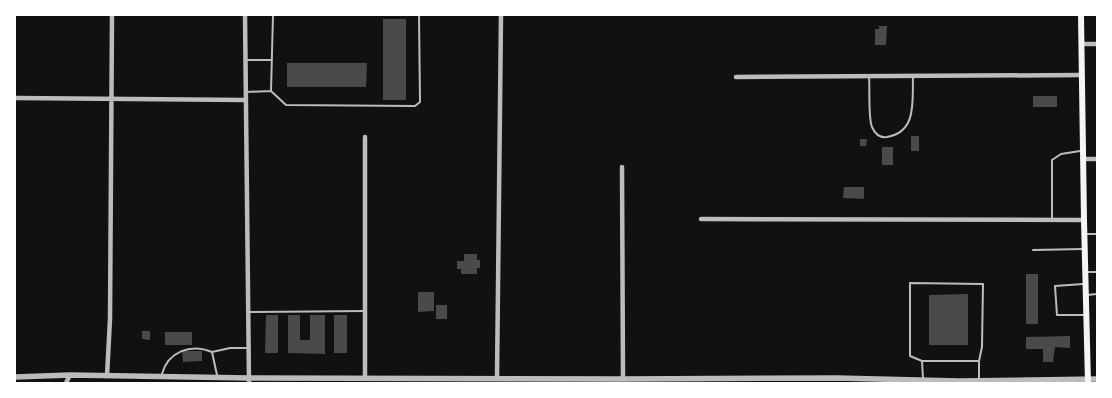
<svg xmlns="http://www.w3.org/2000/svg" width="1112" height="398" viewBox="0 0 1112 398" font-family="'Source Sans 3',sans-serif">
  <rect width="100%" height="100%" fill="#111"/>
  <path fill="#4a4a4a" d="M 383,19 L 406,19 L 406,100 L 383,100 Z
    M 879,26 L 887,26 L 886,45 L 875,45 L 875,29 L 879,29 Z
    M 287,63 L 367,63 L 366,87 L 287,87 Z
    M 1033,96 L 1057,96 L 1057,107 L 1033,107 Z
    M 911,136 L 919,136 L 919,151 L 911,151 Z
    M 860,139 L 867,139 L 866,146 L 860,146 Z
    M 882,147 L 893,147 L 893,165 L 882,165 Z
    M 844,187 L 864,187 L 864,199 L 843,198 Z
    M 464,254 L 477,254 L 477,260 L 480,260 L 480,268 L 477,268 L 477,274 L 461,274 L 461,269 L 457,269 L 457,261 L 464,261 Z
    M 1026,274 L 1038,274 L 1038,324 L 1026,324 Z
    M 418,292 L 434,292 L 434,311 L 418,312 Z
    M 968,294 L 968,345 L 929,345 L 929,295 Z
    M 436,305 L 447,305 L 447,319 L 436,319 Z
    M 266,315 L 278,315 L 278,353 L 265,353 Z
    M 288,315 L 300,315 L 300,340 L 310,340 L 310,315 L 325,315 L 325,354 L 288,353 Z
    M 334,315 L 347,315 L 347,353 L 334,353 Z
    M 142,331 L 150,331 L 150,340 L 142,339 Z
    M 165,332 L 192,332 L 192,345 L 165,345 Z
    M 1070,336 L 1070,348 L 1055,347 L 1053,362 L 1043,362 L 1043,349 L 1026,349 L 1026,337 Z
    M 182,351 L 202,351 L 202,361 L 183,362 Z"/>
  <g fill="none" stroke-linecap="round" stroke-linejoin="round">
    <path stroke="#bcbcbc" stroke-width="2" d="M 273,15 L 271,91 L 286,105 L 415,106 L 420,102 L 419,15
      M 247,60 L 272,60
      M 869,76 C 870,88 868,118 872,127 C 875,134 879,138 887,137 C 918,132 912,99 913,76
      M 246,92 L 271,91
      M 1052,220 L 1052,160 L 1061,154 L 1080,151
      M 1087,234 L 1097,234
      M 1033,250 L 1083,249
      M 1087,272 L 1097,272
      M 1083,284 L 1055,286 L 1057,315 L 1085,315
      M 1087,295 L 1097,294
      M 249,312 L 364,311
      M 212,352 L 230,348 L 247,348
      M 922,361 L 979,361
      M 162,374 C 168,352 190,343 212,352 L 217,375
      M 923,379 L 922,361 L 910,356 L 910,283 L 983,284 L 982,347 L 979,361 L 979,380"/>
    <path stroke="#bcbcbc" stroke-width="4.5" d="M 245,15 L 249,383
      M 1081,44 L 1097,44
      M 736,77 L 1081,75
      M 15,98 L 246,100
      M 365,137 L 365,378
      M 1083,159 L 1097,159
      M 622,167 L 623,379
      M 701,219 L 1084,220
      M 107,376 L 110,319 L 112,15
      M 497,378 L 501,15
      M 66,383 L 70,375"/>
    <path stroke="#bcbcbc" stroke-width="5.5" d="M 15,377 L 70,375 L 249,378 L 623,379 L 837,378 L 959,381 L 1097,379"/>
    <path stroke="#f5f5f5" stroke-width="6" d="M 1081,15 L 1084,220 L 1088,383"/>
  </g>
  <rect width="1112" height="398" fill="none" stroke="#ffffff" stroke-width="32"/>
</svg>
